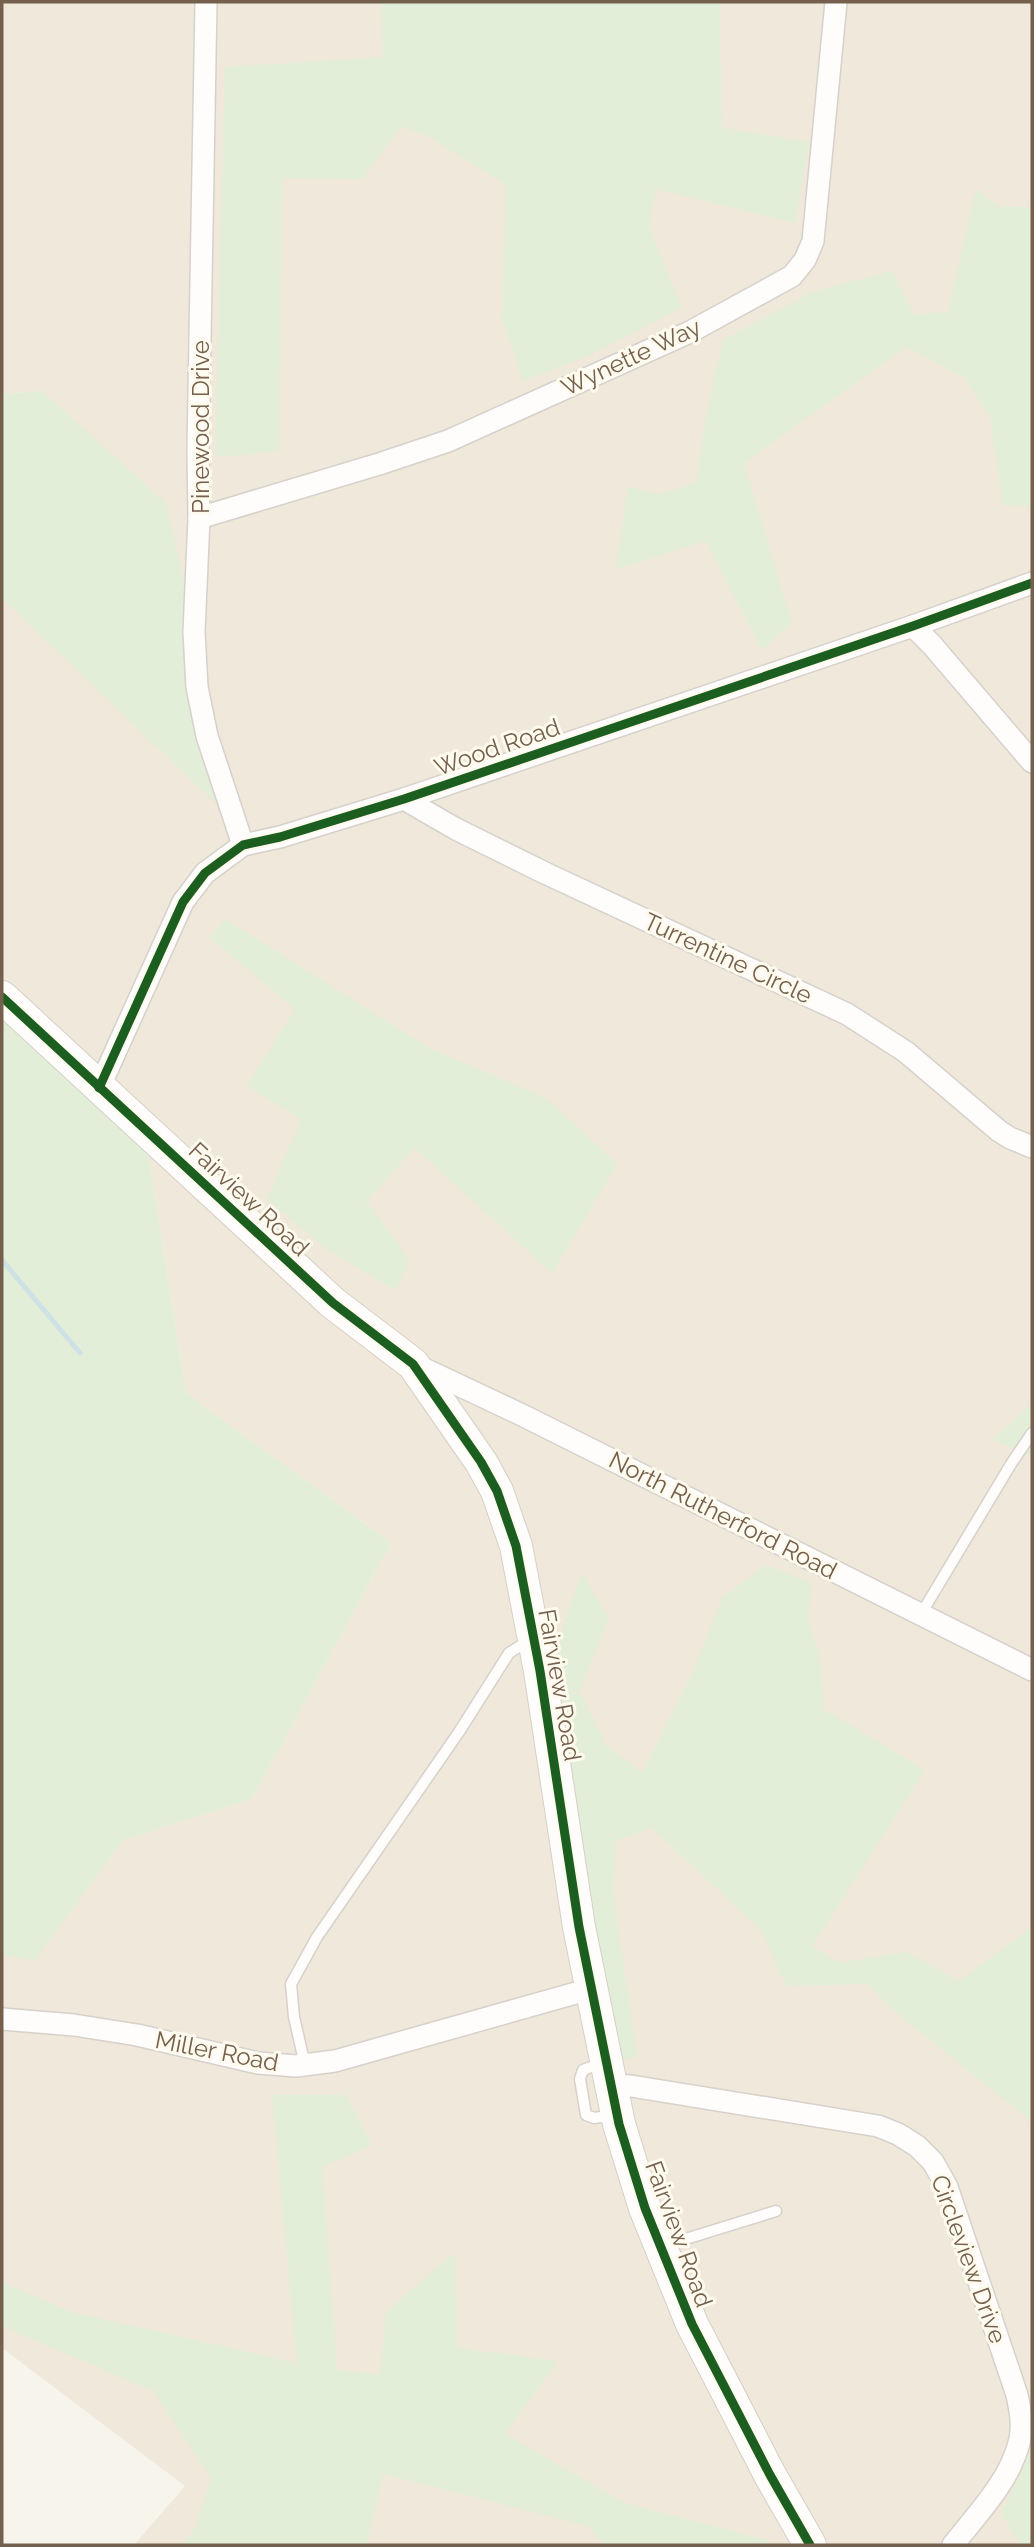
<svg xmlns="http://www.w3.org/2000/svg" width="1034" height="2547" viewBox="0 0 1034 2547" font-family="Raleway,sans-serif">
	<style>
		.residential { fill: #f0e8da }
		.green { fill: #e2eed8 }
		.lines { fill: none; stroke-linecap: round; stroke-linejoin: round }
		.stream { stroke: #cee2e6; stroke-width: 5 }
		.lane-casing { stroke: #d6d1cb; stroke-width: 13 }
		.street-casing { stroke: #d6d1cb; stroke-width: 24 }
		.secondary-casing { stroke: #d5d0c7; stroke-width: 34 }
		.lane { stroke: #fefdfc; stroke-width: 10 }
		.street { stroke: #fefdfc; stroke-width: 21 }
		.secondary { stroke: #fefdfc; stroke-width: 32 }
		.cycleway-casing { stroke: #fefaee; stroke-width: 13 }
		.cycleway { stroke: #1b5e20; stroke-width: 9 }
		.labels { text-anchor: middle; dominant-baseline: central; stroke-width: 6; stroke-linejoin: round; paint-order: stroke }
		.street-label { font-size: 24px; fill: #74604d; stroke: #fefaee }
	</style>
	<rect width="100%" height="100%" fill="#f7f4ec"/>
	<path class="residential" d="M2,2H1032V2545H134L185,2486L2,2348V1956L35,1959L123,1840L252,1799L391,1543L186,1393L146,1140L2,1004V598L237,823L42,391L2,394Z"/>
	<g class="green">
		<path d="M381,2H720L722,128L809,142L795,223L656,189L649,227L682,308L585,357L523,381L502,318L506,185L426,135L401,127L362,179L282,178L279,451L215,457L225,67L383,57Z"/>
		<path d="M976,189L999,207H1032V507L1003,505L990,417L965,378L906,347L744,463L792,623L762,650L706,541L616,569L628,487L662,494L697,482L705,420L723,340L813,292L892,271L914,315L948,312Z"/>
		<path d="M42,391L166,503L238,825L2,598V394Z"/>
		<path d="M225,919L431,1049L546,1098L617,1164L552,1273L415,1148L367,1201L410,1261L395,1290L326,1249L267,1199L301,1119L247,1086L295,1009L210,937Z"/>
		<path d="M2,1004L146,1140L186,1393L391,1543L252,1799L123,1840L35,1960L2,1956Z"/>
		<path d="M1032,1403V1456L993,1440Z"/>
		<path d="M766,1565L812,1583L808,1620L819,1653L824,1709L925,1770L812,1946L838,1963L906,1952L959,1981L1032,1927V2122L891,2008L868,1984L786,1986L762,1931L652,1828L616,1841L613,1894L637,2056L615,2064L587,1892L556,1646L582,1573L609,1618L579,1691L607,1746L642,1773L694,1670L722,1598Z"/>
		<path d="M272,2095H346L372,2145L322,2167L337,2370L380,2375L386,2312L455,2252L457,2348L558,2361L505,2434L624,2503L767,2540L769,2545H603L591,2527L383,2474L367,2545H182L195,2528L211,2478L153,2391L2,2326V2282L71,2312L297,2363Z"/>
		<path d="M1032,2447V2545H1021L1001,2514Z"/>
	</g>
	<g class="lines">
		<path class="stream" d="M2,1260L80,1353"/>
		<g class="lane-casing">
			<g id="lane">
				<path d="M921,1614L1011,1464L1032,1433"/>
				<path d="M602,2063L583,2070L580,2079L586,2115L594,2118L615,2115"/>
				<path d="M305,2065L294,2017L291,1984L317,1937L459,1732L509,1653L531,1639"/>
				<path d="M663,2246L776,2211"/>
			</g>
		</g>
		<g class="street-casing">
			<g id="street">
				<path d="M206,2L198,450L199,518L194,632L197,687L207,736L243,845"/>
				<path d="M199,518L379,464L448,441L690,332L792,276L805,260L813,241L836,2"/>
				<path d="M913,626L932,645L1032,762"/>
				<path d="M404,799L456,829L545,873L847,1014L906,1052L999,1131L1010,1138L1032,1147"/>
				<path d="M99,1088L183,902L205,873L243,845L280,837L404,799L913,626L1032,583"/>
				<path d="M416,1365L520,1414L1032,1670"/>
				<path d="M2,2019L74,2025L137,2035L258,2063L296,2066L335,2061L590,1989"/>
				<path d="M609,2085L631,2086L878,2126L898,2134L917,2146L933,2162L947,2187L1017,2395C1020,2409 1023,2424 1020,2439C1011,2480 978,2513 953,2545"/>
			</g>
		</g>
		<g class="secondary-casing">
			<path id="secondary" d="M2,997L333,1303L413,1364L481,1462L497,1491L516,1546L540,1671L579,1927L619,2124L645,2208L692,2324L770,2475L810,2545"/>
		</g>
		<use href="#lane" class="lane"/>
		<use href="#street" class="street"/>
		<use href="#secondary" class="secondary"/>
		<g class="cycleway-casing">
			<g id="cycleway">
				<path d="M2,997L333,1303L413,1364L481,1462L497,1491L516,1546L540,1671L579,1927L619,2124L645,2208L692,2324L770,2475L810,2545"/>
				<path d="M99,1088L183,902L205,873L243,845L280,837L404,799L913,626L1032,583"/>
			</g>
		</g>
		<use href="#cycleway" class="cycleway"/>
	</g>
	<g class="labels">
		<g class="street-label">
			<text transform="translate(631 357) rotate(-25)">Wynette Way</text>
			<text transform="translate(200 427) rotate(-90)">Pinewood Drive</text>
			<text transform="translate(497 747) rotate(-19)">Wood Road</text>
			<text transform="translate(728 958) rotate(25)">Turrentine Circle</text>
			<text transform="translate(249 1199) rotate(43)">Fairview Road</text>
			<text transform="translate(723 1515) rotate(27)">North Rutherford Road</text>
			<text transform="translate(560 1685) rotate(80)">Fairview Road</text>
			<text transform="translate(217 2051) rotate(11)">Miller Road</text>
			<text transform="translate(679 2234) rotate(70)">Fairview Road</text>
			<text transform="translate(969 2259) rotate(70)">Circleview Drive</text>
		</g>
	</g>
	<rect width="1034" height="2547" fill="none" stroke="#74604d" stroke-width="7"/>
</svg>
